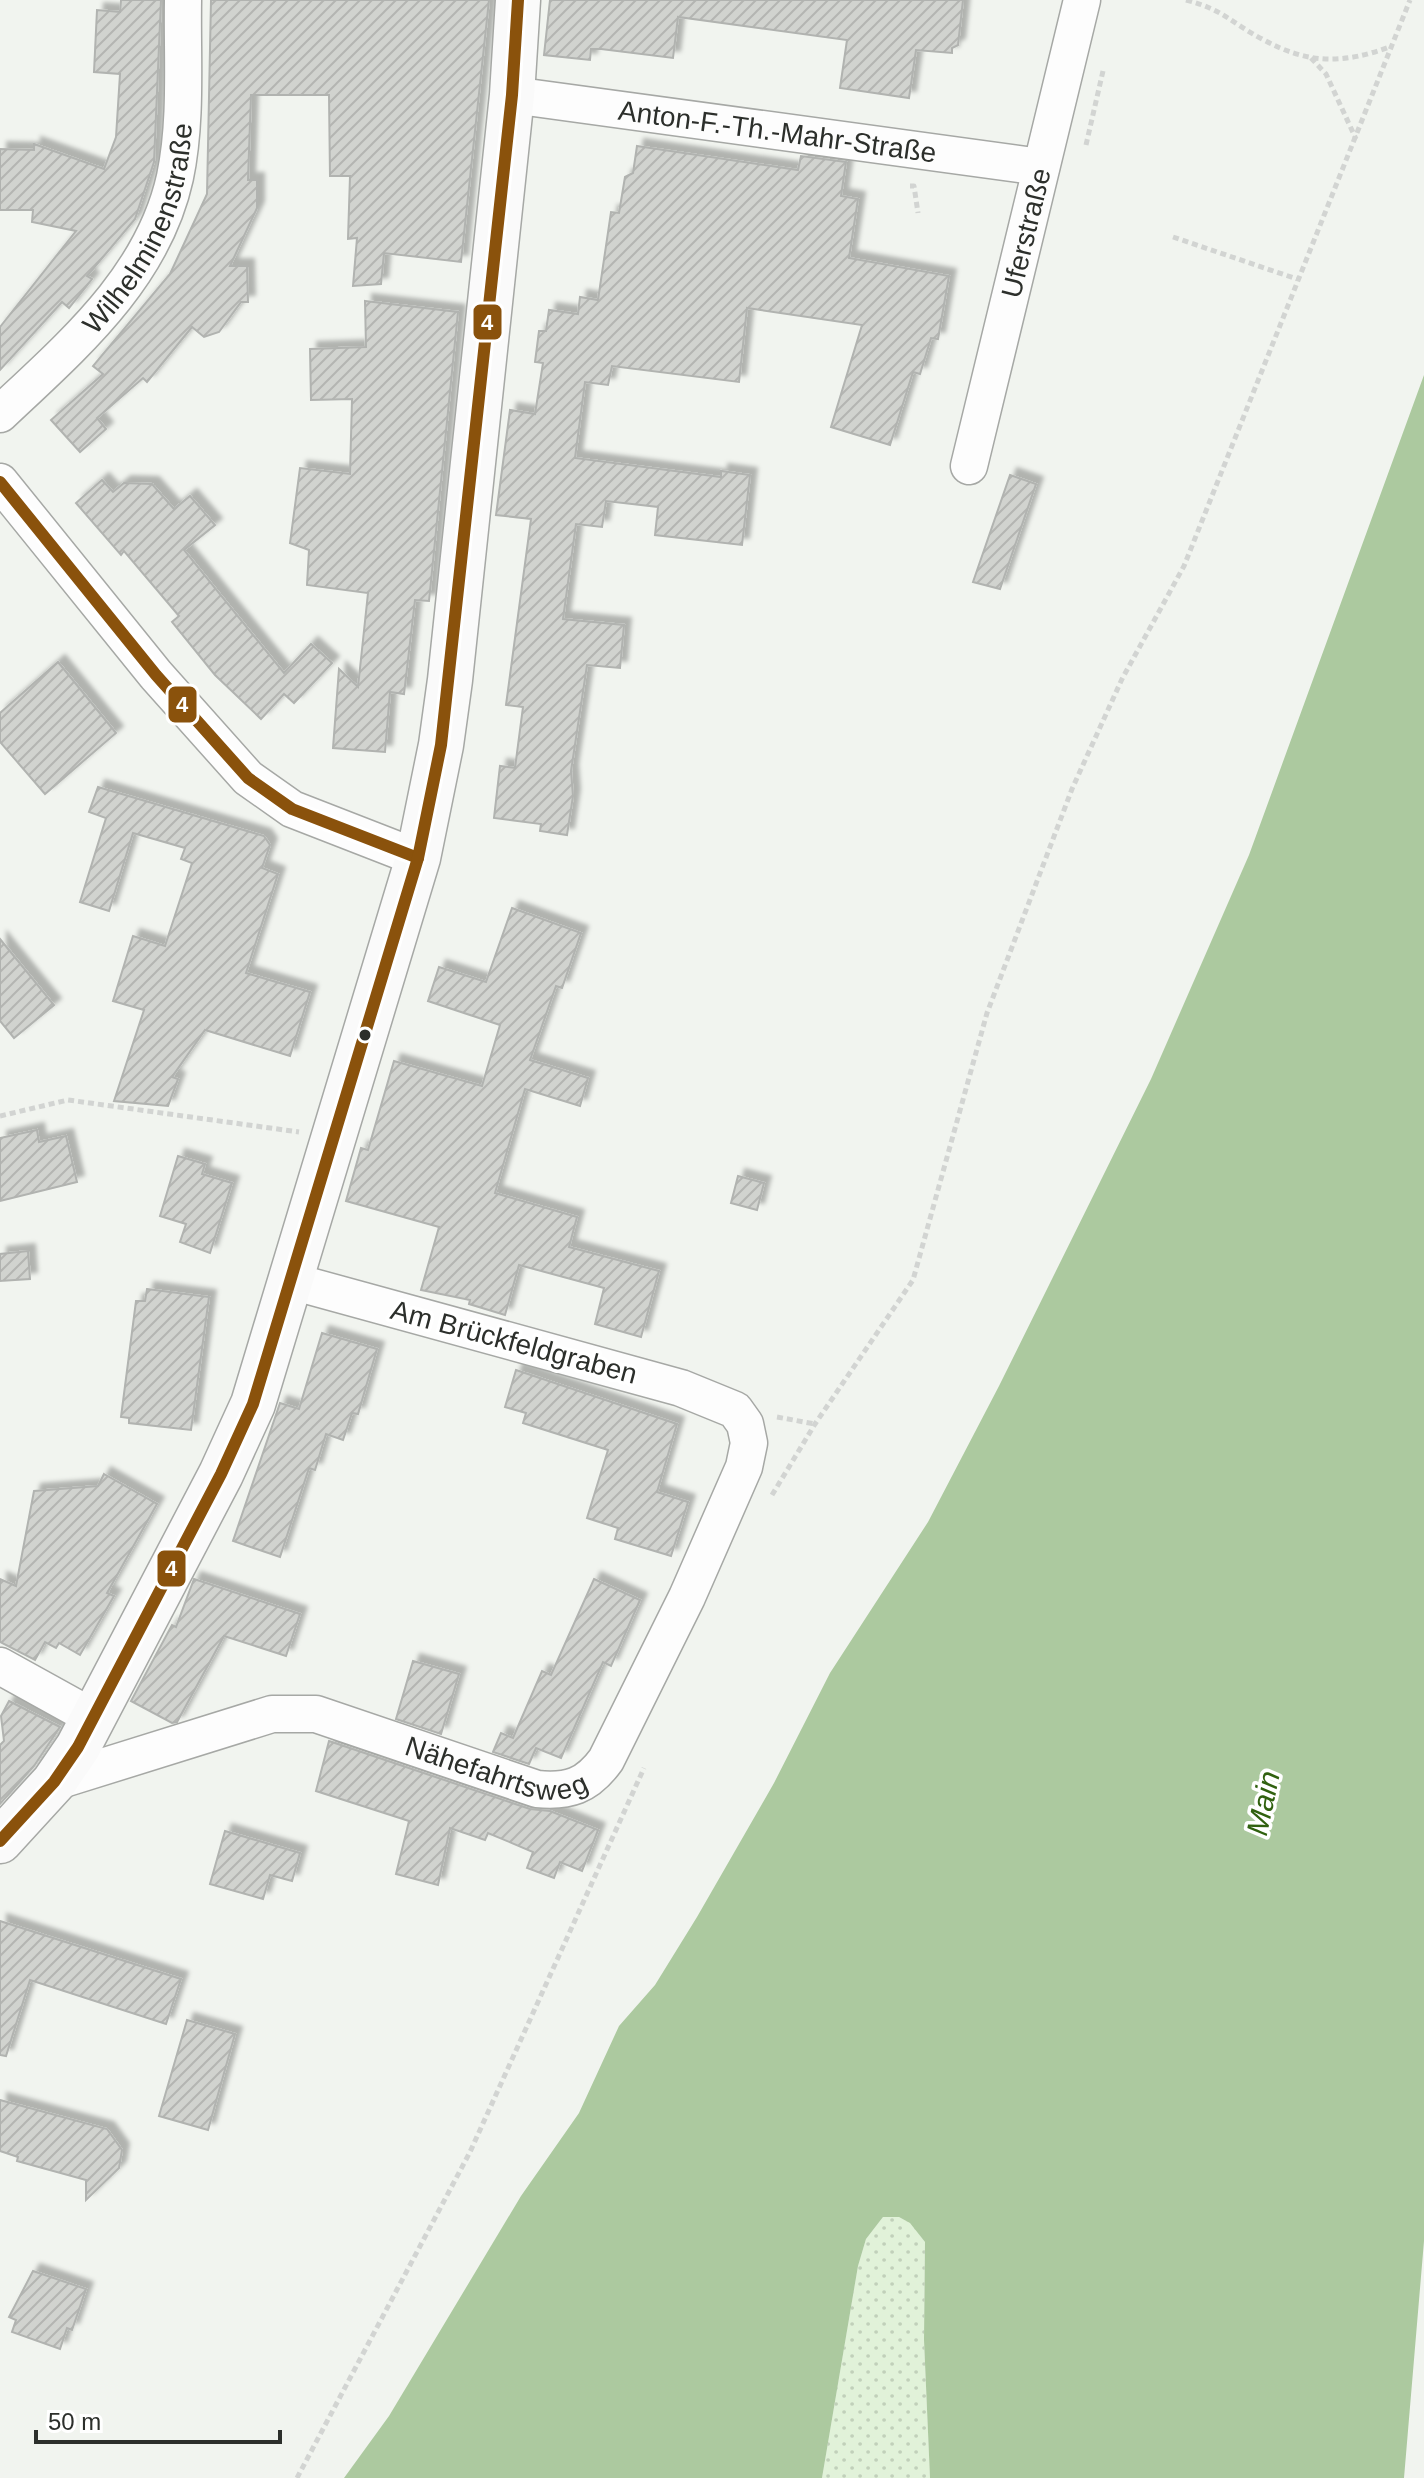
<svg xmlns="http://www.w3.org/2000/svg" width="1424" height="2478" viewBox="0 0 1424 2478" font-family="Arial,sans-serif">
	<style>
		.grass { fill: url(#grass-dots) }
		.water { fill: #acc99f }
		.building { fill: url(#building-hatch); stroke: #b1b3b0; stroke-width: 2; filter: url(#shadow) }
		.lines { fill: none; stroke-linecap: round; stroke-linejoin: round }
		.minor-casing { stroke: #a6a8a5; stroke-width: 39 }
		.secondary-casing { stroke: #a6a8a5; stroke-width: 47 }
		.path { stroke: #d2d4d2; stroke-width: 5; stroke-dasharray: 6 4; stroke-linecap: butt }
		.minor { stroke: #fdfdfd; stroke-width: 36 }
		.secondary { stroke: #fafafa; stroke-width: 44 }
		.bus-1-casing { stroke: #fff; stroke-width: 18 }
		.bus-1 { stroke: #8a520c; stroke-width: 12 }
		.bus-dot { fill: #2c2f2b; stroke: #fff; stroke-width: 3 }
		.labels { text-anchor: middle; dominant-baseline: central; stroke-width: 7; stroke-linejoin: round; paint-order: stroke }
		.street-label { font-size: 28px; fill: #2c2f2b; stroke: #fff }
		.water-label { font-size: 30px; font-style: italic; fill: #30610f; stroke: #fff }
		.line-badge { stroke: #fff; stroke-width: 3 }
		.badge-label { font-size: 22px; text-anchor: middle; font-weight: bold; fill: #fff }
	</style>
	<defs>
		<pattern id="grass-dots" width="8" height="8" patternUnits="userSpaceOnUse" patternTransform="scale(2)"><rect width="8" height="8" fill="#e1f2d9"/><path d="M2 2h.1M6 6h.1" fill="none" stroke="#c1d0ba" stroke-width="1.8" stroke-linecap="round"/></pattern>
		<pattern id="building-hatch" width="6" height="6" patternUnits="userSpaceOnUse" patternTransform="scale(2)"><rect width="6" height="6" fill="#d1d3cf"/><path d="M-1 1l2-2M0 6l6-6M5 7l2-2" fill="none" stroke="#b4b5b2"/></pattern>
		<filter id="shadow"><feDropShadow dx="7" dy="-7" stdDeviation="2" flood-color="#0004"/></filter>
	</defs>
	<rect width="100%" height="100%" fill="#f1f4ef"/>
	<path class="grass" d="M883,2217H899L911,2223L925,2242L924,2340L930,2478H822L858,2266L866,2239Z"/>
	<path class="water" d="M1424,375V2241L1404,2478H930L924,2340L925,2242L910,2223L899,2217H883L866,2239L858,2266L822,2478H344L389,2416L521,2196L579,2113L619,2026L655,1985L697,1917L774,1783L830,1673L928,1522L999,1386L1151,1079L1249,855Z"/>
	<g class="building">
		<path d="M121,0H161L154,162L135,219L87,276L92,279L69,308L62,302L0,370V327L76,231L32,222L33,210H0V149L34,150V144L104,169L116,137L120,74L94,72L97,10L120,12Z"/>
		<path d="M211,0H489L461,262L384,253L381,284L353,286L357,238L348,239L350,176H330L329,95H251L248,180H257V208L230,266H247L248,302H241L219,332L204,337L192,327L147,382L143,378L97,418L106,429L80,452L51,420L103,374L93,366L170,274L207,194Z"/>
		<path d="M550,0H963L958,45L952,48V53L916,50L909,98L840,88L847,40L678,17L673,58L601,49H591L590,60L544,55Z"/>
		<path d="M637,146L798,170L801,156L846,162L841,196L858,199L849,258L949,276L938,339L931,338L920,374L913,372L890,445L831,427L862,325L747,308L739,382L612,366L608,385L585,382L575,458L721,477V471L750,475L742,545L655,535L658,507L606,501L602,527L576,524L563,619L624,625L620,668L587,665L571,771L573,796L567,835L540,831L541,824L494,818L500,766L515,768L523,707L506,705L531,519L496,515L510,410L535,414L543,363L535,362L539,331H546L549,310L578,314L580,297L598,300L611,212L619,213L625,177L633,173Z"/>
		<path d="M365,301L458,312L429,601L415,600L404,694L390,692L385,752L333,748L339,669L358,687L368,593L307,585L309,550L290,543L300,468L350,474L352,399L311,400L310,349L366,347Z"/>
		<path d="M1010,475L1036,484L1000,589L973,582Z"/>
		<path d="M102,480L113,492L124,483L152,484L174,509L190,496L215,525L184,550L284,673L311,644L332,663L294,703L284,694L261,719L215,675L172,622L179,616L124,551L121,555L76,503Z"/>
		<path d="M58,662L116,733L45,794L0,742V713Z"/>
		<path d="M98,787L264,836L270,845L262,868L278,874L246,973L310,992L290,1056L205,1030L172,1077L178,1079L168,1106L114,1101L144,1010L113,1001L133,936L165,946L192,863L181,859L185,848L133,833L109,911L80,902L106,818L89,812Z"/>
		<path d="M512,908L581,933L562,988L556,986L530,1060L588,1078L580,1106L525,1089L495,1193L577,1217L569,1247L659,1271L641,1337L595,1324L604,1288L519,1265L505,1315L469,1304L470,1300L421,1290L439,1227L346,1201L361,1148L368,1150L394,1061L482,1086L500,1025L428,1001L439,967L486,982Z"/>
		<path d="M0,939L54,1005L14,1038L0,1021Z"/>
		<path d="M37,1130L39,1142L66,1136L77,1182L0,1201V1138Z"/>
		<path d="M178,1156L205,1164L202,1174L232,1183L210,1253L180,1242L186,1224L160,1216Z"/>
		<path d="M738,1176L764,1183L757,1210L731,1203Z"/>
		<path d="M28,1251L30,1279L0,1281V1254Z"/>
		<path d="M147,1289L209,1297L191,1430L129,1423V1418L121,1417L136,1301H145Z"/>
		<path d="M322,1333L377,1349L358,1414L352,1413L343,1440L326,1434L315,1470L309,1468L280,1557L233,1541L280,1403L299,1409Z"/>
		<path d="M516,1370L677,1424L657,1492L688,1502L671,1556L615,1539L618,1528L587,1518L608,1450L523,1423L526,1413L505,1407Z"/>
		<path d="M104,1474L157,1504L107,1593L114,1596L80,1655L59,1643L56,1648L45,1642L35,1660L0,1642V1579L16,1586L34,1491L98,1486Z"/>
		<path d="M194,1579L300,1614L286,1656L224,1636L177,1722L172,1723L131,1701L172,1625L176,1627Z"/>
		<path d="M594,1579L640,1600L611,1666L603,1662L561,1758L536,1748L529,1764L493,1752L501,1733L513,1738L542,1671L551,1675Z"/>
		<path d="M413,1661L459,1674L441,1734L396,1719Z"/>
		<path d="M9,1701L60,1727L34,1766L0,1804V1745L4,1741L1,1716Z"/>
		<path d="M329,1741L530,1809L550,1811L598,1830L582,1871L560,1862L554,1878L527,1868L533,1852L488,1833L485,1840L450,1828L438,1885L396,1874L409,1821L316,1791Z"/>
		<path d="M225,1831L300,1853L292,1881L270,1875L263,1899L210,1884Z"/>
		<path d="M0,1921L181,1979L166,2024L30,1980L6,2056L0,2055Z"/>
		<path d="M187,2020L235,2034L208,2130L159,2116Z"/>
		<path d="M0,2100L107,2129L122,2150L119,2168L86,2200V2180L17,2161L18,2157L0,2151Z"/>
		<path d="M33,2271L86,2289L72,2330L67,2328L60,2349L12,2332L16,2320L9,2317Z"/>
	</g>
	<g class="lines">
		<g class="minor-casing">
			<g id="minor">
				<path id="s1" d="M512,95L1041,167"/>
				<path id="s2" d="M0,414C72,346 153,278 175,177C187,120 182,58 183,0"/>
				<path id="s3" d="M969,466L1082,0"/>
				<path d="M0,482L156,675L248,778L292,809L418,858"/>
				<path d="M0,1666L94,1718"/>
				<path id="s4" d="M54,1782L272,1714H316L537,1789C569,1792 587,1786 606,1760L687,1597L744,1467L749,1443L745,1424L735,1410L681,1388L291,1281"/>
			</g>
		</g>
		<g class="secondary-casing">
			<path id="secondary" d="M0,1841L54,1782L78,1747L221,1474L253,1404L418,858L441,745L450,680L512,95L518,0"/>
		</g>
		<g class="path">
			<path d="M1186,0C1224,10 1230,22 1262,39C1309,65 1344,64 1392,46"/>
			<path d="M1311,58L1326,74L1356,139"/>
			<path d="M1086,145L1103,71"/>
			<path d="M910,186H914L918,213"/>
			<path d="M1173,237L1297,279"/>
			<path d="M0,1116L68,1100L299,1132"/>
			<path d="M777,1417L815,1424"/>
			<path d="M772,1495L815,1424L913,1280L987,1013L1072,789L1122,679L1184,566L1410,0"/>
			<path d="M297,2478L470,2152L644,1768"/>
		</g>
		<use href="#minor" class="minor"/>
		<use href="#secondary" class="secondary"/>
		<g class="bus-1-casing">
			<g id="bus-1">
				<path d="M0,482L156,675L248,778L292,809L418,858"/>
				<path d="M0,1841L54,1782L78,1747L221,1474L253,1404L418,858L441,745L512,95L518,0"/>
			</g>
		</g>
		<use href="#bus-1" class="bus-1"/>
	</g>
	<circle class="bus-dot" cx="365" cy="1035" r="7"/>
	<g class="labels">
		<g class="street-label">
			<text stroke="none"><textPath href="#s1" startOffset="268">Anton-F.-Th.-Mahr-Straße</textPath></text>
			<text stroke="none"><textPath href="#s2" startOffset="238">Wilhelminenstraße</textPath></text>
			<text stroke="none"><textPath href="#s3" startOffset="240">Uferstraße</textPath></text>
			<text transform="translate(514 1342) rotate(15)">Am Brückfeldgraben</text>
			<text stroke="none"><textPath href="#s4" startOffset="462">Nähefahrtsweg</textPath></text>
		</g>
		<g class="water-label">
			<text transform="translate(1263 1803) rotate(-78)">Main</text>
		</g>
	</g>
	<g class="line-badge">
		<rect x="472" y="303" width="31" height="38" rx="8" fill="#8a520c"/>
		<rect x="167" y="685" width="31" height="39" rx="8" fill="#8a520c"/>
		<rect x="156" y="1549" width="31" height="39" rx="8" fill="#8a520c"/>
	</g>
	<g class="badge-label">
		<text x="487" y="330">4</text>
		<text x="182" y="712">4</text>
		<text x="171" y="1576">4</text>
	</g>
	<path d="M36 2430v12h244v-12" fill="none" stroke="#2c2f2b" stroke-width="4"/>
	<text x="48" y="2430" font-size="24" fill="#2c2f2b" stroke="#ffffff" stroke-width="6" paint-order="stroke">50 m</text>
</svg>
